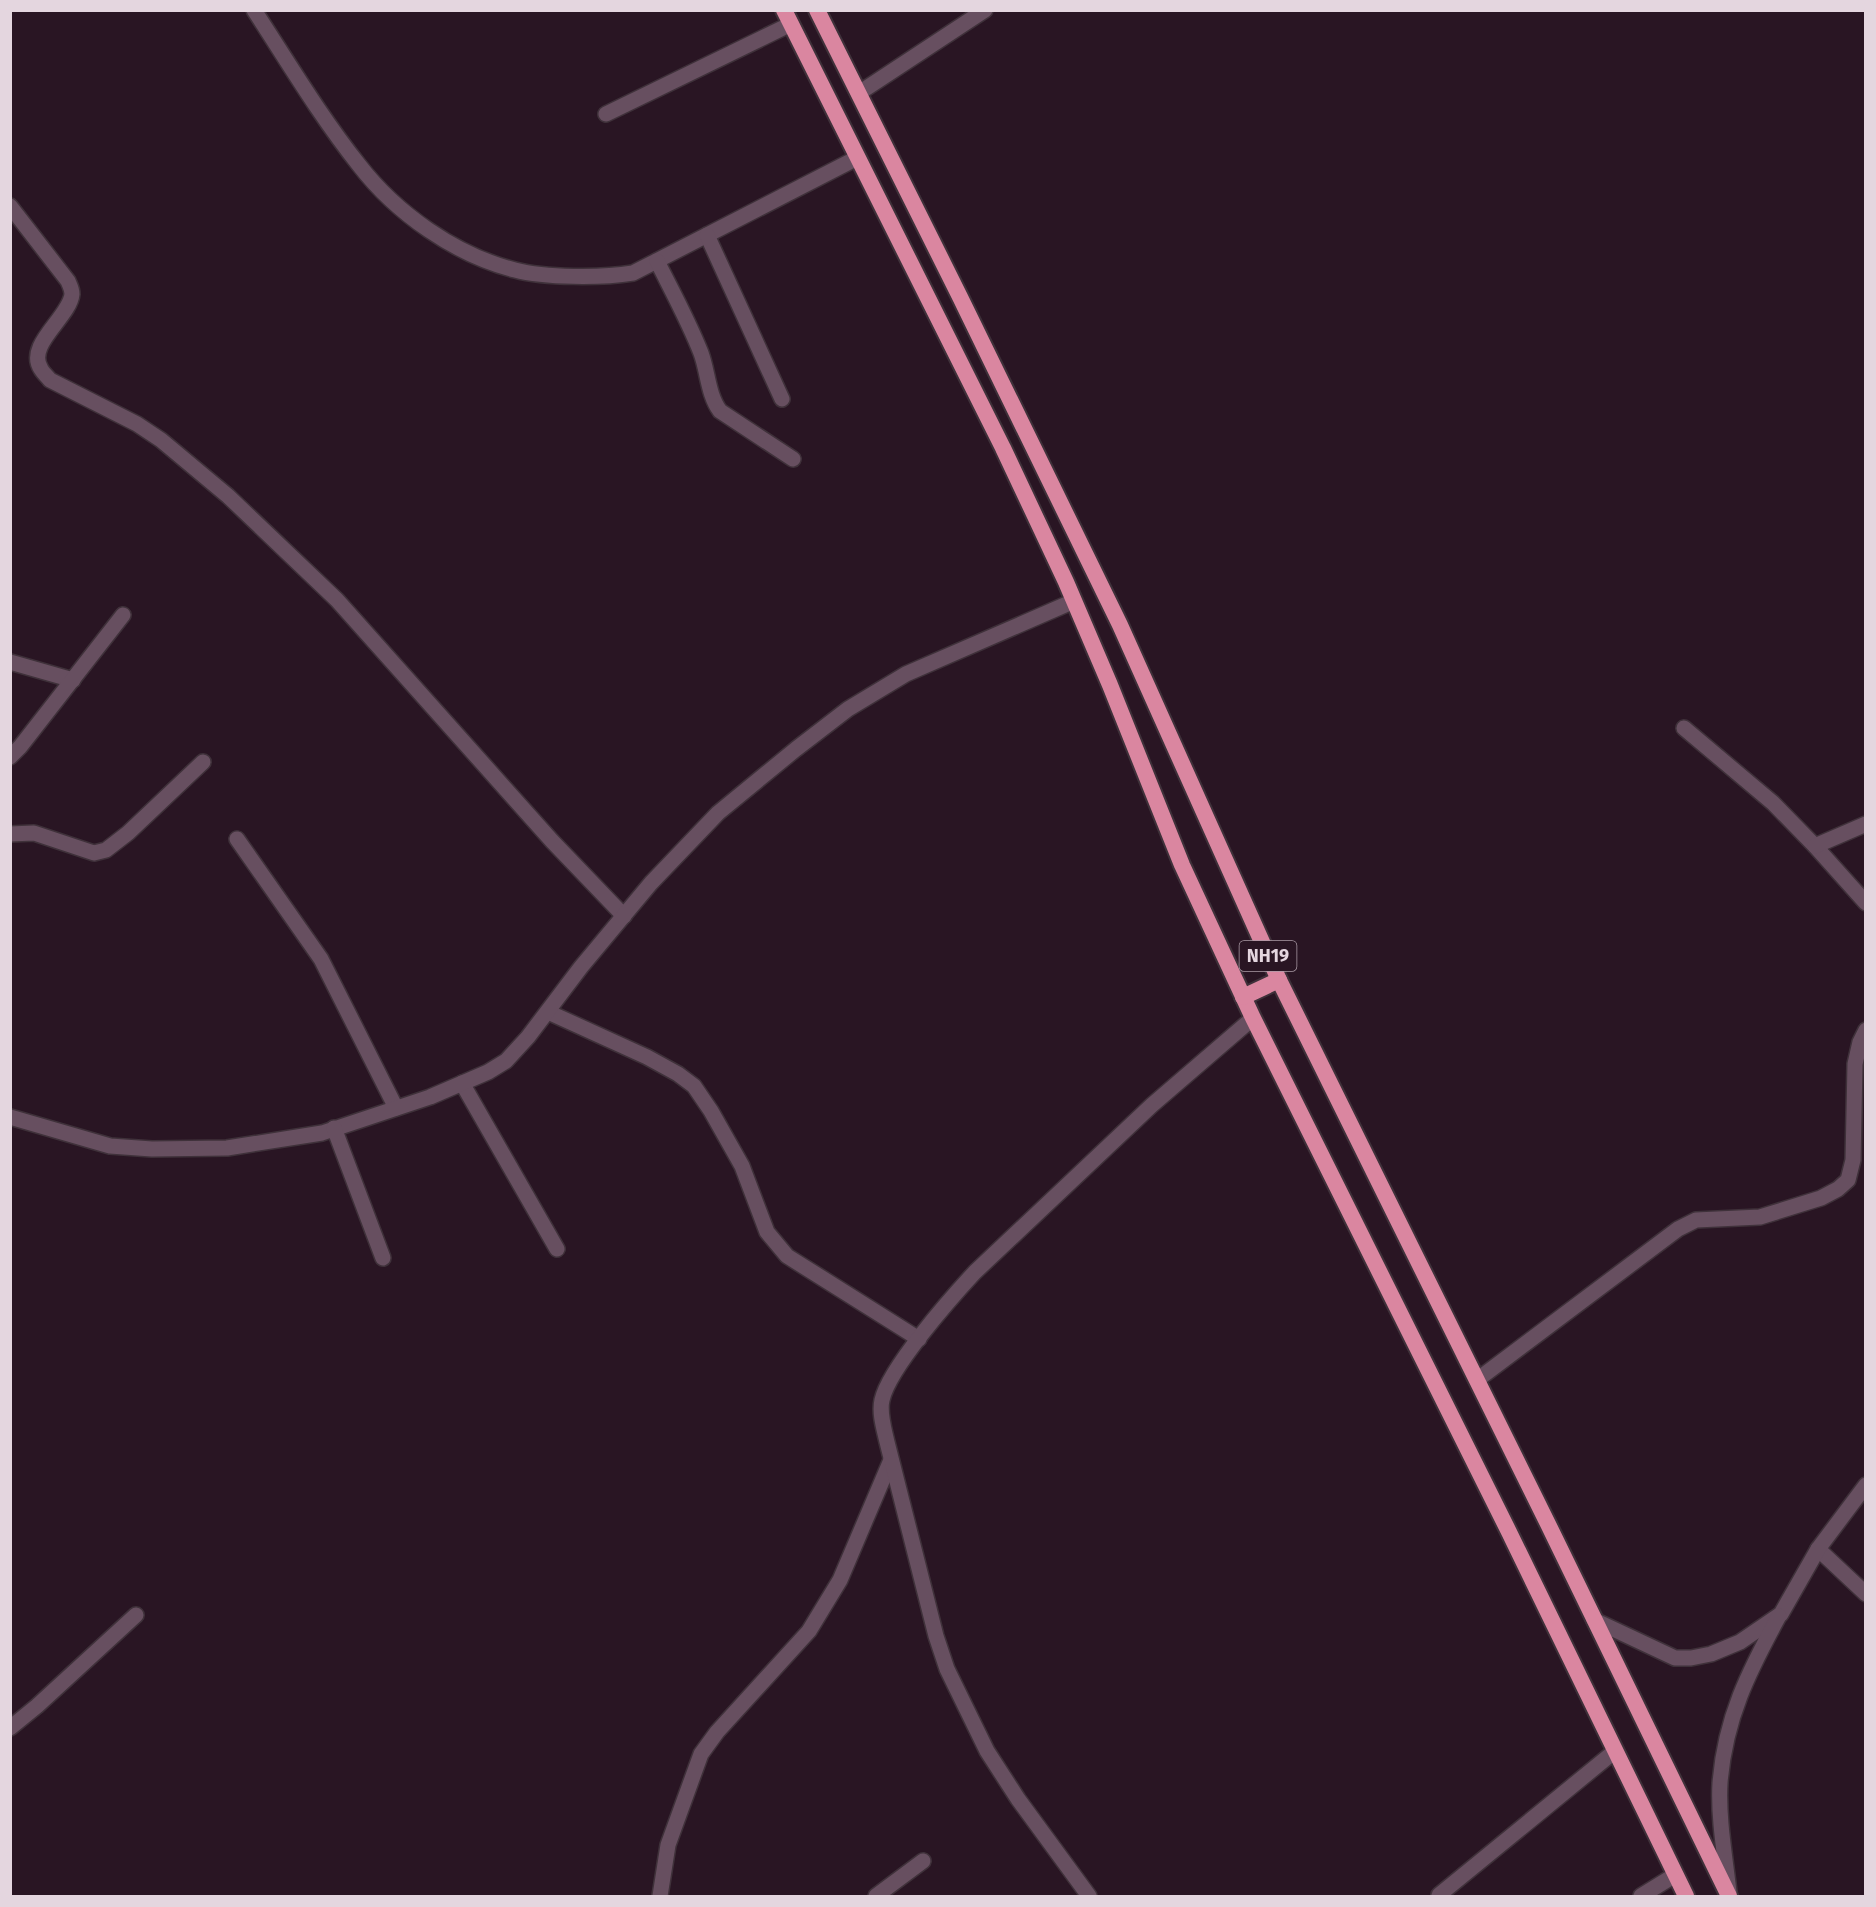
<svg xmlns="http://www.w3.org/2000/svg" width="1876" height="1907" viewBox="0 0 1876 1907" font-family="'Fira Sans',sans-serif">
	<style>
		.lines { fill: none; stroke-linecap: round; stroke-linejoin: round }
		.minor-casing { stroke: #3f313a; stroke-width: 18 }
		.tertiary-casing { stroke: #3f313a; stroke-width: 18 }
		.trunk-casing { stroke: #3f313a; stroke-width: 20 }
		.minor { stroke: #674f60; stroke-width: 15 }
		.tertiary { stroke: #674f60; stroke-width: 15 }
		.trunk { stroke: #da86a0; stroke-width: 16 }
		.labels { text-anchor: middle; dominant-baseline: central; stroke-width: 5; stroke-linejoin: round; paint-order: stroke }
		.shield { fill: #291523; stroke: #ac9ca7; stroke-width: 1.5 }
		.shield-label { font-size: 18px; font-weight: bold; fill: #e4d6df }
	</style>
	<rect width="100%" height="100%" fill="#291523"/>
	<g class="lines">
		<g class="minor-casing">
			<g id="minor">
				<path d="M254,10C288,62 320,116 359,165C396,213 455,255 515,270C545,278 602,278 633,273L857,158"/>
				<path d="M859,93L985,10"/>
				<path d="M606,114L791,24"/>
				<path d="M10,206L68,281C70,286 72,289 72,294C70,317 25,345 41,369C43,373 47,376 50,380L137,424L161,440L228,496L337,600L552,841L624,916"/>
				<path d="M707,235L782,399"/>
				<path d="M657,261C672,291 689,322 701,353C708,372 708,395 720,411L793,459"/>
				<path d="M10,662L73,680"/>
				<path d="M1684,728L1773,803L1815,846L1866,903"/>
				<path d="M10,757L20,747L123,615"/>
				<path d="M10,834L34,833L94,853L106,850L128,833L203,762"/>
				<path d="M237,839L321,959L396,1108"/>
				<path d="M1815,846L1866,824"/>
				<path d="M548,1012L647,1057L678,1074L694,1086L711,1111L742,1166L767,1232L787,1256L919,1339"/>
				<path d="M462,1083L557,1249"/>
				<path d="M10,1117L110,1146L152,1149L227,1148L322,1133L430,1097L488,1072L506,1061L528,1037L581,967L651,883L718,813L796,749L848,709L906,674L1074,601"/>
				<path d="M334,1128L383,1258"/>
				<path d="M1477,1380L1678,1229L1696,1220L1760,1217L1821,1198L1838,1189L1848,1180L1853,1160L1855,1064L1860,1042L1866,1030"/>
				<path d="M1818,1549L1866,1594"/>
				<path d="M10,1728L37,1706L136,1615"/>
				<path d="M1439,1895L1615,1751"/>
				<path d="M660,1896L668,1845L701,1754L717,1732L809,1631L840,1580L891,1460"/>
				<path d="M876,1896L923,1861"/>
				<path d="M1089,1896L1018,1799L987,1751L947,1669L936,1636L887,1442C884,1429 879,1413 882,1400C889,1368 951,1298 975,1272L1152,1105L1253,1018"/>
				<path d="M1641,1896L1675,1875"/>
			</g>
		</g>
		<g class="tertiary-casing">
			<g id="tertiary">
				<path d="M1594,1620L1675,1658H1691L1711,1654L1740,1642L1781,1614L1818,1549L1866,1485"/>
				<path d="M1729,1892C1725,1856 1718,1818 1720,1783C1725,1718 1749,1671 1779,1616"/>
			</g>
		</g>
		<g class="trunk-casing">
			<g id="trunk">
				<path d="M784,10L1003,448L1066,582L1110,685L1182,865L1253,1018L1509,1532L1686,1896"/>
				<path d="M817,10L960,297L1120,625L1279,980L1548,1524L1729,1896"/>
				<path d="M1243,997L1279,980"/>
			</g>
		</g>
		<use href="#minor" class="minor"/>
		<use href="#tertiary" class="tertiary"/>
		<use href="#trunk" class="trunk"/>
	</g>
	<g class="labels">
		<rect class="shield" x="1239.5" y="941" width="57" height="30" rx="4.5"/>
		<g class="shield-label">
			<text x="1268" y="956">NH19</text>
		</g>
	</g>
	<rect width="1876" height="1907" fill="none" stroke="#e4d6df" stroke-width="24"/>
</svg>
